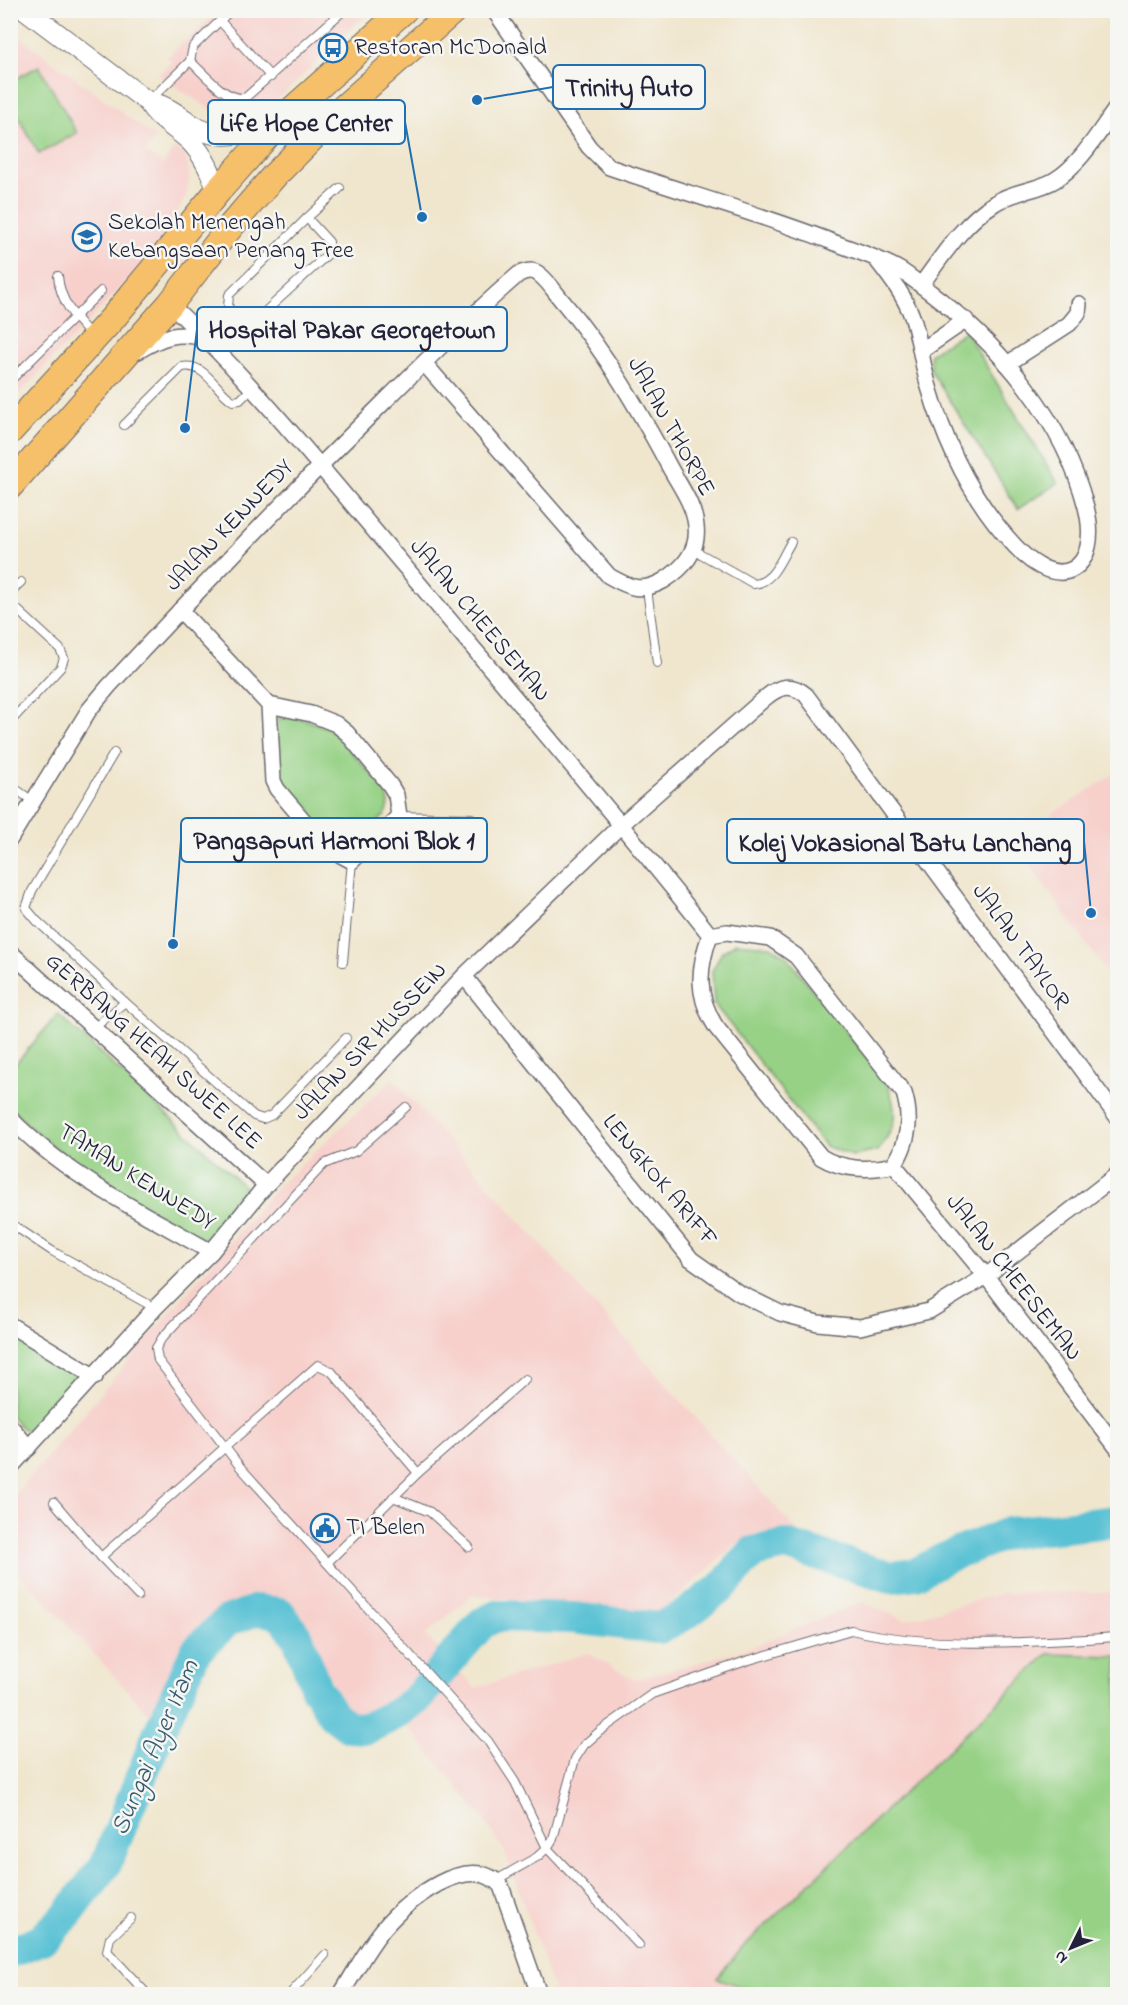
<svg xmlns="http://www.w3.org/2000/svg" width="1128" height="2005" viewBox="0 0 1128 2005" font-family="'Indie Flower',sans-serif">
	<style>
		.built { fill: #f7d0cc }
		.green { fill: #96d185; stroke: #5c7a60; stroke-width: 1.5 }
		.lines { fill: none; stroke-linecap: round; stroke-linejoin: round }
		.river { stroke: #58c1d4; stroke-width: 32 }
		.service-casing { stroke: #6a676e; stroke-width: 10 }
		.minor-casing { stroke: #6a676e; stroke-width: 18 }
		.tertiary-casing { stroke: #6a676e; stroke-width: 22 }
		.trunk-casing { stroke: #6a676e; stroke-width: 28 }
		.service { stroke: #fff; stroke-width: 8 }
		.minor { stroke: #fff; stroke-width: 15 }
		.tertiary { stroke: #fff; stroke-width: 20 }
		.trunk { stroke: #f6c06b; stroke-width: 26 }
		.labels { text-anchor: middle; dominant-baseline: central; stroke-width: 5; stroke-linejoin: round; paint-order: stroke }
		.poi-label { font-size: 24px; fill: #22223b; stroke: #f6f6f2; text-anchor: start }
		.street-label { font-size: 24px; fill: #22223b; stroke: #f6f6f2 }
		.water-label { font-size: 26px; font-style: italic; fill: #355a71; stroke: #f6f6f2 }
		.leader { fill: none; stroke: #1f6fb2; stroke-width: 2 }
		.callout-dot { fill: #1f6fb2; stroke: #f6f6f2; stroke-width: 2 }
		.callout { fill: #f6f6f2; stroke: #1f6fb2; stroke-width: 2 }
		.callout-label { font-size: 26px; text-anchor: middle; font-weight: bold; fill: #22223b }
	</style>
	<rect width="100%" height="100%" fill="#f6f6f2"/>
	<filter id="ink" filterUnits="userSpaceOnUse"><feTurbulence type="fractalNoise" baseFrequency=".0167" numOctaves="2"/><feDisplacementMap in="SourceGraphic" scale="12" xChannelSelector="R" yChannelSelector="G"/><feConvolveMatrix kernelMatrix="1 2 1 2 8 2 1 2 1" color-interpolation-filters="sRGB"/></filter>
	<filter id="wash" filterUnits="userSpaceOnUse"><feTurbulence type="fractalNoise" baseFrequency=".008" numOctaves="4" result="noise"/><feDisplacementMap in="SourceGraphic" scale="24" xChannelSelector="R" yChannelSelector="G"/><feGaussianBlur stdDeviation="1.35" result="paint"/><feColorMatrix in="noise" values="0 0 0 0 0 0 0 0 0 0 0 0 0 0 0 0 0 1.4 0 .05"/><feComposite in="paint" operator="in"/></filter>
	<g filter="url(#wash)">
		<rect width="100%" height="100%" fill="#f0e6ce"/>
		<g class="built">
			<path d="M220,11H370L254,122L223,118L158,75L172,61L167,57Z"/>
			<path d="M10,30L155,137L145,152L163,164L175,148L185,155L190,173L187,194L176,215L149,258L11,402Z"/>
			<path d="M1117,772V986L1012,840Z"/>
			<path d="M393,1079L799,1533H759L735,1545L660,1613H627L473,1595L425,1635L475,1688L588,1653L634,1680L744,1650L862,1602L905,1620L1003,1593L1117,1592V1994H555L505,1852L485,1821L417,1737L386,1704L369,1714L357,1716L345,1708L305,1627L293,1609L261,1596L220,1611L182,1645L154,1720L11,1563V1499L276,1188Z"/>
		</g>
		<g class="green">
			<path d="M39,66L77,133L39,154L11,104L10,82Z"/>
			<path d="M965,331L1058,483L1018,509L931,371L930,354Z"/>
			<path d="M288,714L329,728L386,790L389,803L385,815L353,846L340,848C322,834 290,802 282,780C278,768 277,755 277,743C277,732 276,725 281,715Z"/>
			<path d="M736,943L771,946L787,957L888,1085C899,1116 896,1126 878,1151L853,1156L825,1146L714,1004L712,971L722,952Z"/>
			<path d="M58,1014L244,1186L245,1197L214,1240L208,1241L188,1232C126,1194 59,1162 11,1107V1069Z"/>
			<path d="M10,1334L80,1377L81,1382L39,1429C25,1435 19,1426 11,1416Z"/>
			<path d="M1048,1654L1117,1656V1994H760L717,1978L742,1948Z"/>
		</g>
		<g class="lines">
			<path class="river" d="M10,1952L42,1939L67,1915L106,1864L160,1730L196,1651L227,1621L257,1610L280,1613L298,1638L316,1688L333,1715L349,1727L367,1728L396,1714L416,1700L482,1623L497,1616L573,1618L659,1628L686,1614L722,1587L753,1552L786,1545L891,1577L915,1574L943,1559L1008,1533L1118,1521"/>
		</g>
	</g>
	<g filter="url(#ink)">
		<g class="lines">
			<g class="service-casing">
				<g id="service">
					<path d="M221,22L271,77"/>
					<path d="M190,61C204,73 224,100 245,98L344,10"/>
					<path d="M149,101L190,61L193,47L231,10"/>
					<path d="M58,276C60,301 75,319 92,336"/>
					<path d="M247,329L228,307L229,295L307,218"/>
					<path d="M219,354L329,253V242L307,218L340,188"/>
					<path d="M10,381L101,291"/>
					<path d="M124,425L182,367C205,362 215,390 233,401L240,400L251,389"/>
					<path d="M694,550L754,584C774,582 781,558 791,542"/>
					<path d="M647,589L657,663"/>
					<path d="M10,592L21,582"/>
					<path d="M10,603L60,649L64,658L61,667L10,722"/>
					<path d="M114,753L32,891L26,908L37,921L125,1002"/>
					<path d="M10,785L34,802"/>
					<path d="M399,816L472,818"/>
					<path d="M343,962L352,861"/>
					<path d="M94,1028L125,1002L254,1116L263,1119L272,1115L346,1038"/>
					<path d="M406,1107L356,1151L324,1164L162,1338L156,1348L158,1360L241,1468L488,1741L515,1782L547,1848L639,1945"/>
					<path d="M10,1223L52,1251L155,1308"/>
					<path d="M393,1497L430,1512L469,1547"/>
					<path d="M54,1502L101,1557L318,1365L331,1371L418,1473"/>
					<path d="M101,1557L138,1596"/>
					<path d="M327,1563L418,1473L525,1379"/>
					<path d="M496,1880L537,1857L547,1848L553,1839L575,1759L584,1745L600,1731L652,1694L746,1661L851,1630C937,1650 1030,1642 1118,1637"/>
					<path d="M131,1918L110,1938L107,1951L147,1994"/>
					<path d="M290,1994L325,1955"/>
				</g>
			</g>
			<g class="minor-casing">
				<g id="minor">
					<path d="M494,10L589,147L609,167C682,192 757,213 830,241C853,250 878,257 900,270C910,276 920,285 930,292C1000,345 1064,421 1086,507C1102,570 1060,595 1016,547C973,502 946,446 929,387C922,365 920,341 913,319C905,296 890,277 876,259"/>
					<path d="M921,285C943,255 963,223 995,203C1013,191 1037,191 1055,180C1081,164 1100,130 1118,106"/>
					<path d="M170,304C256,385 330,479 406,568C508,690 612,811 710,935"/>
					<path d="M138,351C161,337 179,330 205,339"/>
					<path d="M921,351L966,320"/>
					<path d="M1007,364L1069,324L1078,313L1079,304"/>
					<path d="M180,610L269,705L311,714L336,724L347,733L390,785L396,795L399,816L352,861L326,847L277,789L273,781L269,705"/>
					<path d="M10,839L89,710L109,686C199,589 290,495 384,402C428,359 472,314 519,274C526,271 533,269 540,275C549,282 556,294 564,303C606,353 639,410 670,468C680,486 694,505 696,526C699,550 684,568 663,581C641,593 630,588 609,576L424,363"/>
					<path d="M727,932L770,938L796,956L904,1093C912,1119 909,1142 894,1165C870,1171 842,1170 821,1157L716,1027C696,996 698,969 710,935Z"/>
					<path d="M10,952L266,1185"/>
					<path d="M464,976L691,1259L739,1293L780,1313L818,1323L860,1327L929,1311L986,1276L1118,1174"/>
					<path d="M10,1118C66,1176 142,1212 211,1252"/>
					<path d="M894,1165L986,1276L1118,1449"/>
					<path d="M10,1325L95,1377"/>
					<path d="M10,1426L29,1448"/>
					<path d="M10,1468L155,1308L211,1252L266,1185L464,976L622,824L765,698C779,686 791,683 806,695L1118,1118"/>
					<path d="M341,1994C355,1972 367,1948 384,1928C406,1901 470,1850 501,1886L539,1994"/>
				</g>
			</g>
			<g class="tertiary-casing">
				<g id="tertiary">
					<path d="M26,10L148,102C159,120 175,127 190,141C204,155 211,173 218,191"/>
					<path d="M154,103C168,107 179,116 191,124C221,145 249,131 281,119"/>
				</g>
			</g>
			<g class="trunk-casing">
				<g id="trunk">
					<path d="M10,431L112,319L218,191L282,119L404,10"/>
					<path d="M10,486L170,304L231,226L274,176L332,118L454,10"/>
				</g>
			</g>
			<use href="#service" class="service"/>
			<use href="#minor" class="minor"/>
			<use href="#tertiary" class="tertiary"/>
			<use href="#trunk" class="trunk"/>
		</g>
	</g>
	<defs>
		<g id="bus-ring" transform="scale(1.5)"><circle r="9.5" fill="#f6f6f2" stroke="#1f6fb2" stroke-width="1.5"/><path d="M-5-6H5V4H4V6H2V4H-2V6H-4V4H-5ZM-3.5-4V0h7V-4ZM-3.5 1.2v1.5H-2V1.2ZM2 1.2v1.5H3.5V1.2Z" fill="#1f6fb2"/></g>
		<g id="school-ring" transform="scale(1.5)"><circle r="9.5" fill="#f6f6f2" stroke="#1f6fb2" stroke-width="1.5"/><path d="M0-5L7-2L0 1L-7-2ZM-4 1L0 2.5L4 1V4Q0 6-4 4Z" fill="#1f6fb2"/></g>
		<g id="civic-ring" transform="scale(1.5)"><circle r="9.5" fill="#f6f6f2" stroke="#1f6fb2" stroke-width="1.5"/><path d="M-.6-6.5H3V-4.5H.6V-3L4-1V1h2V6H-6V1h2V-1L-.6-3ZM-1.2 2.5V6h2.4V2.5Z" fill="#1f6fb2"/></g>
	</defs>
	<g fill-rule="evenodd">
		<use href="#bus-ring" x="333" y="48"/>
		<use href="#school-ring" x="87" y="237"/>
		<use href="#civic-ring" x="325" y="1528"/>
	</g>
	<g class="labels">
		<g class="poi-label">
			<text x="354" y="48">Restoran McDonald</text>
			<text x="108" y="223">Sekolah Menengah<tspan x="108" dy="28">Kebangsaan Penang Free</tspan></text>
			<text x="346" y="1528">TI Belen</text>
		</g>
		<g class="street-label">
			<text transform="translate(670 427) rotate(61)">JALAN THORPE</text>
			<text transform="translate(230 526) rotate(-46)">JALAN KENNEDY</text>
			<text transform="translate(479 621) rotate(50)">JALAN CHEESEMAN</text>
			<text transform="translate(1020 947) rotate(54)">JALAN TAYLOR</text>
			<text transform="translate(371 1042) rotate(-46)">JALAN SIR HUSSEIN</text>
			<text transform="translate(153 1052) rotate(42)">GERBANG HEAH SWEE LEE</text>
			<text transform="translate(136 1178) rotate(32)">TAMAN KENNEDY</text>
			<text transform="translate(659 1181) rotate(50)">LENGKOK ARIFF</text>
			<text transform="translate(1013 1278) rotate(52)">JALAN CHEESEMAN</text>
		</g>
		<g class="water-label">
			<text transform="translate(156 1748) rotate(-67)">Sungai Ayer Itam</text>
		</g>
	</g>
	<path class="leader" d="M477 100L553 87M422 217L405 122M185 428L197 329M173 944L181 840M1091 913L1084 841"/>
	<g class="callout-dot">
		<circle cx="477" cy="100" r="6"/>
		<circle cx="422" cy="217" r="6"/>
		<circle cx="185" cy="428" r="6"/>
		<circle cx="173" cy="944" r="6"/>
		<circle cx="1091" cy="913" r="6"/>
	</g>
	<g class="callout">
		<rect x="553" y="65" width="152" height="44" rx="6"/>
		<rect x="208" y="100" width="197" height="44" rx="6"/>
		<rect x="197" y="307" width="310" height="44" rx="6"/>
		<rect x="181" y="818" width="306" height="44" rx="6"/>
		<rect x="727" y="819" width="357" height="44" rx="6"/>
	</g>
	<g class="callout-label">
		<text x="629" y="96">Trinity Auto</text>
		<text x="306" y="131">Life Hope Center</text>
		<text x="352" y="338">Hospital Pakar Georgetown</text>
		<text x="334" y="849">Pangsapuri Harmoni Blok 1</text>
		<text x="905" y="851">Kolej Vokasional Batu Lanchang</text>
	</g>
	<rect width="1128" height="2005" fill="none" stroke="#f6f6f2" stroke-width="36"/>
	<g transform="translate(1071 1948) rotate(227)" stroke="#f6f6f2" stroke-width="4.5" paint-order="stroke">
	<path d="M0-4.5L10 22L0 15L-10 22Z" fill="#22223b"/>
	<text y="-9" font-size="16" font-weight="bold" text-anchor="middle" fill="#22223b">N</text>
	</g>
</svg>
